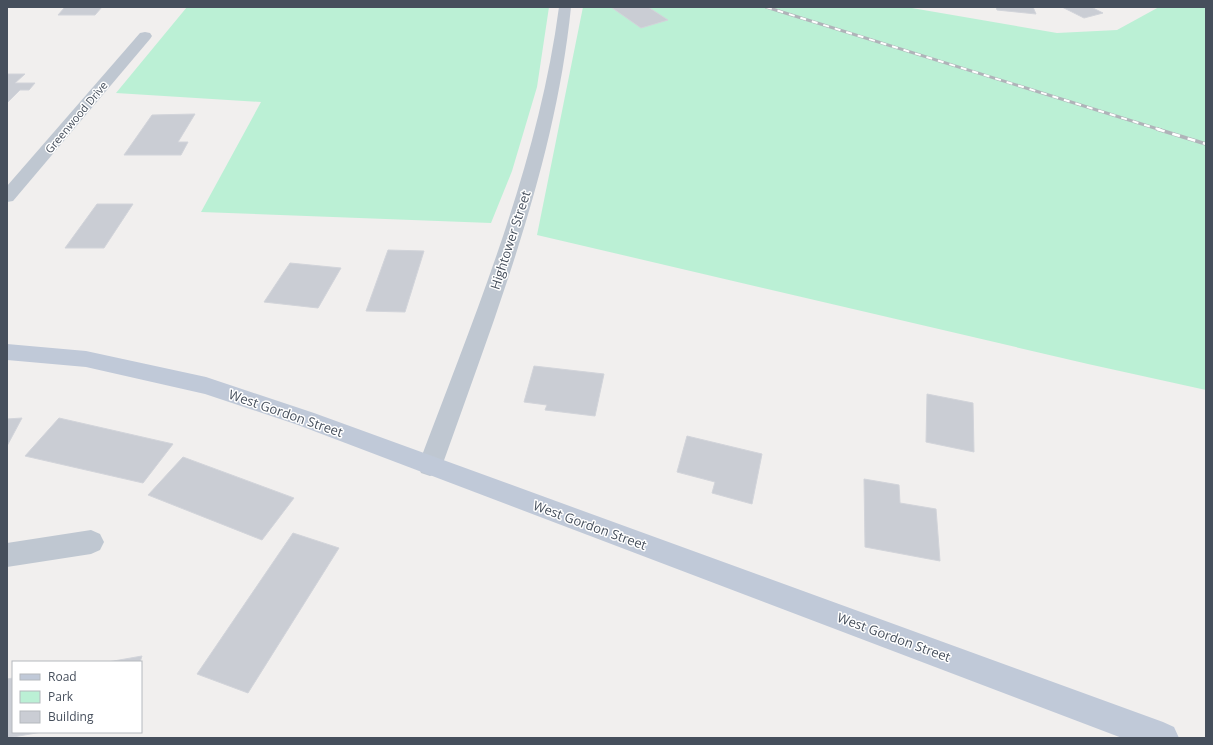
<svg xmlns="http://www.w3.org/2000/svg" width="1213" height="745" viewBox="0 0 1213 745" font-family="'Open Sans',sans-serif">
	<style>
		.green { fill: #bbf0d5 }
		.building { fill: #cacdd4; stroke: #d2d4da }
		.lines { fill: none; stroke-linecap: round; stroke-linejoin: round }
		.street { fill: #bfc7d1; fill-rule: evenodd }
		.secondary { fill: #c0c9d8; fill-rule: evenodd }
		.rail-far1-casing { stroke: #b0b3b9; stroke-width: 3 }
		.rail-casing { stroke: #b0b3b9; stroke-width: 3.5 }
		.rail-far1 { stroke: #fff; stroke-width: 2; stroke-dasharray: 6; stroke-linecap: butt }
		.rail { stroke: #fff; stroke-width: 2.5; stroke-dasharray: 8; stroke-linecap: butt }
		.labels { text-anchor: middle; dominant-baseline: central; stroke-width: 3; stroke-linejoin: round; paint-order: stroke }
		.far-street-label { font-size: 11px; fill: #464f5c; stroke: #fff }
		.street-label { font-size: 13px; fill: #464f5c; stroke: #fff }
	</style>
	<rect width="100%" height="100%" fill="#f1efee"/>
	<g class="green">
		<path d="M187,7H549L537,87L512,171L491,223L201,212L261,102L116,93Z"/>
		<path d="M583,7H906L1057,33L1117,30L1159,7H1206V390L1088,364L537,235Z"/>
	</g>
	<g class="building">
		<path d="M65,7H102L95,15H58Z"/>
		<path d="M611,7H648L668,20L641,28Z"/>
		<path d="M996,7H1033L1036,14L997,10Z"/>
		<path d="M1062,7H1091L1103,13L1084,18Z"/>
		<path d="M7,74H25L15,83H35L29,90H20L7,103Z"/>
		<path d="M195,114L178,142H188L181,155H124L152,115Z"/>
		<path d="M97,204H133L104,248H65Z"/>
		<path d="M388,250L424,251L405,312L366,311Z"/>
		<path d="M290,263L341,268L318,308L264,302Z"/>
		<path d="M534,366L604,374L595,416L545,410L547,405L524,402Z"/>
		<path d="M927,394L973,403L974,452L926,442Z"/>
		<path d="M22,418L7,446V419Z"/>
		<path d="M59,418L173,444L143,483L25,456Z"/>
		<path d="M687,436L762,454L752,504L712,493L715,482L677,472Z"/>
		<path d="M183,457L294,498L262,540L148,495Z"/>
		<path d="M864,479L899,485L900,503L936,509L940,561L865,547Z"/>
		<path d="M293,533L339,548L248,693L197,674Z"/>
		<path d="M142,656L140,662H108Z"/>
		<path d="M13,678V732H42L7,738V679Z"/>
	</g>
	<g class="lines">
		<g class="street">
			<path d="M559,7H571C555,166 495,316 442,466L439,473L430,476L421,473L418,466C474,317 538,166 559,7Z"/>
			<path d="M145,32L150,33L152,36L150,39L13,201L7,202V186L140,33Z"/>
			<path d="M91,530L100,534L104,542L100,550L91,554L7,567V543Z"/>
		</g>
		<path class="secondary" d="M7,344L86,351L206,377L314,413L1163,722L1174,727L1179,738H1122L298,425L205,394L86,367L7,360Z"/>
		<g class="rail-far1-casing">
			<path id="rail-far1" d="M766,7L1161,130"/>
		</g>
		<g class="rail-casing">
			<path id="rail" d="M1157,129L1206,144"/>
		</g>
		<use href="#rail-far1" class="rail-far1"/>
		<use href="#rail" class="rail"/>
	</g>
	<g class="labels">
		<g class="far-street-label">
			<text transform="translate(76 117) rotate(-50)">Greenwood Drive</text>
		</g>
		<g class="street-label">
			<text transform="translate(510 240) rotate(-72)">Hightower Street</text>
			<text transform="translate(286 413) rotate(19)">West Gordon Street</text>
			<text transform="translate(590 525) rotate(20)">West Gordon Street</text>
			<text transform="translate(894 637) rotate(20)">West Gordon Street</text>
		</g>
	</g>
	<rect width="1213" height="745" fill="none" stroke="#464f5c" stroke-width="16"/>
	<rect x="12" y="661" width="130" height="72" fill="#ffffff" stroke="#b5b9be"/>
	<rect x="20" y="674" width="20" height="6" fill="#c0c9d8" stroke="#b5b9be"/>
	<text x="48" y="681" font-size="12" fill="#464f5c">Road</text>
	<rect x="20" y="691" width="20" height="12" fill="#bbf0d5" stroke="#b5b9be"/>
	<text x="48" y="701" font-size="12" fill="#464f5c">Park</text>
	<rect x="20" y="711" width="20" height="12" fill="#cacdd4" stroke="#b5b9be"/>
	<text x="48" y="721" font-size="12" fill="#464f5c">Building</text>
</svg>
